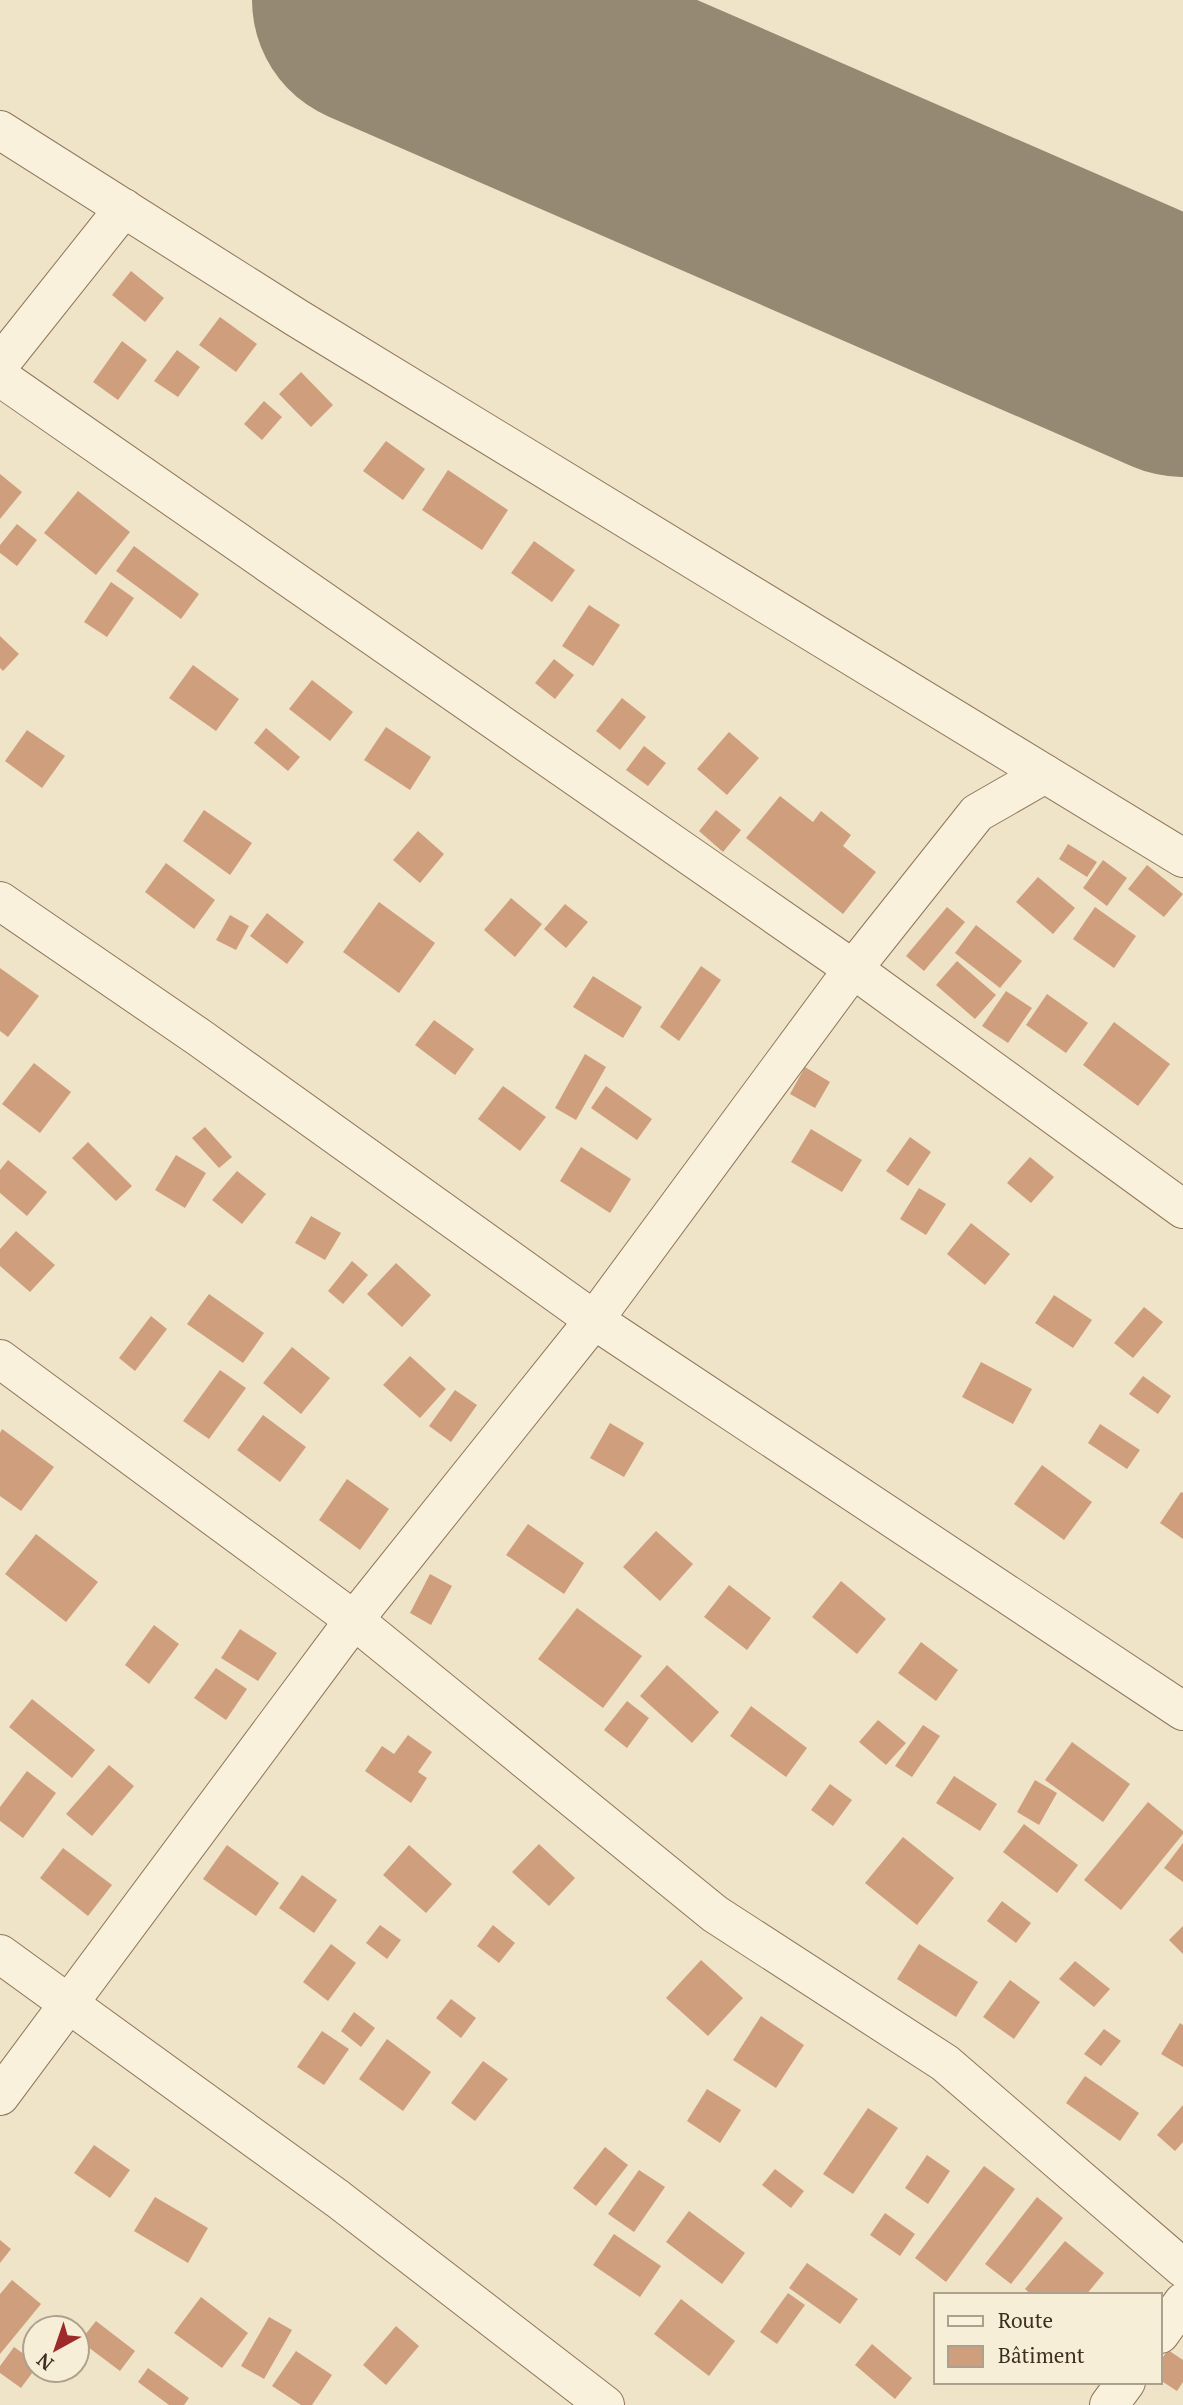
<svg xmlns="http://www.w3.org/2000/svg" width="1183" height="2405" viewBox="0 0 1183 2405" font-family="'PT Serif',serif">
	<style>
		.lines { fill: none; stroke-linecap: round; stroke-linejoin: round }
		.runway { stroke: #968974; stroke-width: 254 }
		.building { fill: #cf9f7d }
		.minor-casing { stroke: #8d765c; stroke-width: 40 }
		.minor { stroke: #faf1dc; stroke-width: 38 }
	</style>
	<rect width="100%" height="100%" fill="#f0e4c8"/>
	<g class="lines">
		<path class="runway" d="M379,0L1183,350"/>
	</g>
	<g class="building">
		<path d="M131,271L164,298L145,322L112,295Z"/>
		<path d="M220,317L257,344L236,372L199,345Z"/>
		<path d="M122,341L147,360L118,400L93,382Z"/>
		<path d="M177,350L200,367L178,397L154,381Z"/>
		<path d="M301,372L333,405L311,427L279,394Z"/>
		<path d="M264,401L282,417L262,440L244,424Z"/>
		<path d="M386,441L425,469L403,500L363,471Z"/>
		<path d="M448,470L508,510L482,550L422,510Z"/>
		<path d="M0,474L22,492L0,519Z"/>
		<path d="M78,491L130,532L96,575L44,533Z"/>
		<path d="M17,524L37,540L17,566L0,553V545Z"/>
		<path d="M534,541L575,570L552,602L511,573Z"/>
		<path d="M134,546L199,594L181,619L116,571Z"/>
		<path d="M111,582L134,598L107,637L84,622Z"/>
		<path d="M589,605L620,625L593,666L562,646Z"/>
		<path d="M0,636L19,654L3,671L0,668Z"/>
		<path d="M554,659L574,675L555,699L535,683Z"/>
		<path d="M193,665L239,699L216,731L169,698Z"/>
		<path d="M312,680L353,712L330,741L289,709Z"/>
		<path d="M622,698L646,717L620,750L596,731Z"/>
		<path d="M386,727L431,757L410,790L364,760Z"/>
		<path d="M266,728L300,757L288,771L254,743Z"/>
		<path d="M27,730L65,756L42,788L5,761Z"/>
		<path d="M729,732L759,758L727,795L697,769Z"/>
		<path d="M644,746L666,763L648,786L626,770Z"/>
		<path d="M780,796L813,822L821,811L851,835L843,846L876,872L843,914L746,838Z"/>
		<path d="M204,810L252,843L230,875L183,841Z"/>
		<path d="M716,810L741,830L723,852L699,831Z"/>
		<path d="M418,831L444,854L420,883L393,860Z"/>
		<path d="M1068,844L1097,862L1087,877L1059,859Z"/>
		<path d="M1103,860L1127,878L1107,906L1083,888Z"/>
		<path d="M166,863L215,900L194,929L145,892Z"/>
		<path d="M1147,865L1183,894L1164,917L1128,889Z"/>
		<path d="M1038,877L1075,908L1053,934L1016,902Z"/>
		<path d="M511,898L542,924L515,957L484,930Z"/>
		<path d="M379,902L435,943L399,993L343,952Z"/>
		<path d="M565,904L588,922L566,948L544,929Z"/>
		<path d="M947,907L965,922L924,971L906,956Z"/>
		<path d="M1095,907L1136,936L1114,968L1073,939Z"/>
		<path d="M267,913L304,942L287,964L250,936Z"/>
		<path d="M230,915L249,926L236,950L216,940Z"/>
		<path d="M976,925L1022,961L1000,988L955,953Z"/>
		<path d="M957,961L996,995L975,1019L936,985Z"/>
		<path d="M701,966L721,980L679,1041L660,1027Z"/>
		<path d="M0,968L39,996L8,1037L0,1031Z"/>
		<path d="M593,976L642,1007L623,1038L573,1007Z"/>
		<path d="M1006,991L1032,1008L1008,1043L982,1026Z"/>
		<path d="M1047,994L1088,1023L1066,1053L1026,1025Z"/>
		<path d="M434,1020L474,1049L455,1075L415,1045Z"/>
		<path d="M1114,1022L1170,1064L1138,1106L1083,1065Z"/>
		<path d="M585,1054L606,1067L576,1120L555,1108Z"/>
		<path d="M34,1063L71,1092L40,1133L2,1104Z"/>
		<path d="M805,1067L830,1082L815,1108L790,1094Z"/>
		<path d="M503,1086L546,1117L520,1151L478,1119Z"/>
		<path d="M606,1086L652,1119L637,1140L591,1108Z"/>
		<path d="M205,1127L232,1157L219,1168L192,1138Z"/>
		<path d="M811,1129L862,1160L842,1192L791,1162Z"/>
		<path d="M910,1137L931,1152L908,1186L886,1171Z"/>
		<path d="M88,1142L132,1186L116,1201L72,1158Z"/>
		<path d="M581,1147L631,1179L610,1213L560,1181Z"/>
		<path d="M176,1155L206,1173L185,1208L155,1190Z"/>
		<path d="M1030,1157L1054,1177L1031,1203L1007,1183Z"/>
		<path d="M8,1160L47,1192L27,1216L0,1193V1170Z"/>
		<path d="M237,1171L266,1194L242,1224L212,1200Z"/>
		<path d="M919,1188L946,1204L926,1235L900,1219Z"/>
		<path d="M311,1216L341,1233L325,1260L295,1243Z"/>
		<path d="M971,1223L1010,1254L985,1285L947,1254Z"/>
		<path d="M16,1231L55,1265L30,1292L0,1266V1249Z"/>
		<path d="M352,1261L368,1275L343,1304L328,1291Z"/>
		<path d="M396,1263L431,1295L402,1327L367,1294Z"/>
		<path d="M209,1294L264,1333L243,1363L187,1324Z"/>
		<path d="M1054,1295L1092,1320L1073,1348L1035,1323Z"/>
		<path d="M1144,1307L1163,1322L1133,1358L1114,1343Z"/>
		<path d="M151,1316L167,1329L135,1371L119,1358Z"/>
		<path d="M292,1347L330,1378L301,1414L263,1383Z"/>
		<path d="M410,1356L446,1389L420,1418L383,1385Z"/>
		<path d="M981,1362L1032,1389L1013,1424L962,1397Z"/>
		<path d="M220,1370L246,1388L209,1439L183,1421Z"/>
		<path d="M1143,1376L1171,1396L1158,1414L1129,1394Z"/>
		<path d="M455,1390L477,1405L451,1442L429,1426Z"/>
		<path d="M263,1415L306,1447L280,1482L237,1450Z"/>
		<path d="M610,1423L644,1443L624,1477L590,1458Z"/>
		<path d="M1100,1424L1140,1450L1127,1469L1088,1443Z"/>
		<path d="M2,1429L54,1467L21,1511L0,1496V1433Z"/>
		<path d="M1042,1465L1092,1502L1064,1540L1014,1504Z"/>
		<path d="M347,1479L389,1509L360,1550L319,1520Z"/>
		<path d="M1181,1492L1183,1493V1539L1160,1523Z"/>
		<path d="M528,1524L584,1563L564,1594L506,1555Z"/>
		<path d="M656,1531L693,1564L660,1601L623,1567Z"/>
		<path d="M36,1534L98,1582L66,1622L5,1574Z"/>
		<path d="M430,1574L452,1586L431,1625L410,1613Z"/>
		<path d="M841,1581L886,1619L857,1654L812,1617Z"/>
		<path d="M729,1585L771,1618L747,1650L704,1617Z"/>
		<path d="M577,1608L642,1656L603,1708L538,1659Z"/>
		<path d="M154,1625L179,1644L149,1684L125,1665Z"/>
		<path d="M240,1629L277,1653L258,1681L221,1658Z"/>
		<path d="M921,1642L958,1670L936,1701L898,1673Z"/>
		<path d="M667,1665L719,1712L692,1743L640,1696Z"/>
		<path d="M216,1668L247,1689L226,1720L194,1698Z"/>
		<path d="M32,1699L95,1750L72,1778L9,1727Z"/>
		<path d="M627,1701L649,1718L627,1748L604,1730Z"/>
		<path d="M751,1706L807,1748L786,1777L730,1736Z"/>
		<path d="M878,1720L906,1743L886,1765L859,1742Z"/>
		<path d="M923,1725L940,1736L912,1777L895,1766Z"/>
		<path d="M408,1735L432,1752L418,1772L427,1778L411,1803L365,1771L382,1746L394,1754Z"/>
		<path d="M1072,1742L1130,1784L1103,1822L1045,1780Z"/>
		<path d="M109,1765L134,1786L92,1836L66,1814Z"/>
		<path d="M27,1771L56,1793L23,1838L0,1821V1807Z"/>
		<path d="M954,1776L997,1804L980,1831L936,1803Z"/>
		<path d="M1035,1780L1057,1793L1039,1825L1017,1812Z"/>
		<path d="M830,1784L852,1800L833,1826L811,1810Z"/>
		<path d="M1148,1802L1183,1831V1834L1121,1910L1084,1880Z"/>
		<path d="M1024,1824L1078,1865L1057,1893L1003,1852Z"/>
		<path d="M903,1837L954,1878L917,1925L865,1883Z"/>
		<path d="M1183,1843V1882L1164,1868Z"/>
		<path d="M539,1844L575,1878L549,1906L512,1872Z"/>
		<path d="M227,1845L279,1883L256,1916L203,1879Z"/>
		<path d="M409,1845L452,1884L426,1913L383,1875Z"/>
		<path d="M63,1848L112,1885L88,1916L40,1878Z"/>
		<path d="M302,1875L337,1900L314,1933L279,1908Z"/>
		<path d="M1002,1901L1031,1923L1016,1943L987,1921Z"/>
		<path d="M380,1925L401,1940L387,1959L366,1943Z"/>
		<path d="M493,1925L515,1943L499,1963L477,1946Z"/>
		<path d="M1183,1926V1954L1169,1940Z"/>
		<path d="M331,1944L356,1963L328,2001L303,1982Z"/>
		<path d="M919,1944L978,1982L956,2017L897,1979Z"/>
		<path d="M701,1960L743,1998L708,2036L666,1998Z"/>
		<path d="M1075,1961L1110,1989L1094,2007L1059,1979Z"/>
		<path d="M1010,1980L1040,2002L1014,2039L983,2017Z"/>
		<path d="M451,1999L476,2018L461,2038L436,2018Z"/>
		<path d="M354,2012L375,2028L361,2047L341,2031Z"/>
		<path d="M761,2016L804,2045L776,2088L733,2060Z"/>
		<path d="M1180,2023L1183,2025V2067L1161,2054Z"/>
		<path d="M1104,2029L1121,2041L1101,2066L1084,2054Z"/>
		<path d="M322,2031L349,2049L324,2085L297,2067Z"/>
		<path d="M387,2039L431,2072L403,2111L359,2079Z"/>
		<path d="M483,2061L508,2079L475,2121L451,2103Z"/>
		<path d="M1085,2076L1139,2113L1120,2141L1066,2103Z"/>
		<path d="M707,2089L741,2110L720,2143L687,2121Z"/>
		<path d="M1183,2105V2142L1175,2151L1157,2135Z"/>
		<path d="M868,2108L898,2128L853,2194L823,2174Z"/>
		<path d="M94,2145L130,2170L110,2198L74,2173Z"/>
		<path d="M605,2147L628,2165L596,2206L573,2188Z"/>
		<path d="M927,2155L950,2171L928,2204L905,2188Z"/>
		<path d="M984,2166L1015,2189L946,2282L915,2258Z"/>
		<path d="M775,2169L804,2191L791,2208L762,2185Z"/>
		<path d="M639,2170L665,2187L634,2232L608,2214Z"/>
		<path d="M155,2197L208,2228L188,2263L134,2231Z"/>
		<path d="M1037,2197L1063,2218L1011,2284L985,2264Z"/>
		<path d="M689,2211L745,2253L722,2284L666,2242Z"/>
		<path d="M885,2213L915,2234L900,2256L870,2235Z"/>
		<path d="M614,2234L661,2266L640,2297L593,2265Z"/>
		<path d="M0,2240L11,2249L0,2263Z"/>
		<path d="M1065,2241L1104,2273L1086,2295H1032L1025,2289Z"/>
		<path d="M807,2263L858,2299L840,2324L789,2288Z"/>
		<path d="M12,2280L41,2304L0,2354V2294Z"/>
		<path d="M788,2293L805,2305L777,2344L760,2332Z"/>
		<path d="M201,2297L248,2333L222,2368L174,2333Z"/>
		<path d="M681,2299L735,2341L709,2376L654,2334Z"/>
		<path d="M269,2317L292,2330L264,2379L241,2366Z"/>
		<path d="M96,2321L135,2351L120,2371L80,2341Z"/>
		<path d="M396,2326L419,2346L386,2385L363,2365Z"/>
		<path d="M872,2344L912,2378L895,2399L855,2365Z"/>
		<path d="M14,2347L35,2362V2369L21,2388L0,2373V2366Z"/>
		<path d="M1168,2350L1183,2360V2382L1177,2391L1160,2380V2361Z"/>
		<path d="M296,2351L332,2375L312,2405H301L272,2386Z"/>
		<path d="M148,2368L189,2398L184,2405H169L138,2382Z"/>
	</g>
	<g class="lines">
		<g class="minor-casing">
			<g id="minor">
				<path d="M0,130L297,318L1183,858"/>
				<path d="M0,364L124,208"/>
				<path d="M0,377L853,969L1183,1209"/>
				<path d="M0,901L200,1038L594,1320L1183,1711"/>
				<path d="M0,1359L354,1620L715,1914L945,2063L1183,2268"/>
				<path d="M0,1954L338,2199L605,2405"/>
				<path d="M0,2096L354,1620L594,1320L853,969L977,813L1045,774"/>
				<path d="M1160,2334L1183,2302"/>
				<path d="M1109,2405L1126,2382"/>
			</g>
		</g>
		<use href="#minor" class="minor"/>
	</g>
	<rect x="934" y="2293" width="228" height="91" fill="#f7eed8" stroke="#ada18e" stroke-width="2"/>
	<rect x="948" y="2316" width="35" height="10" fill="#faf1dc" stroke="#ada18e" stroke-width="2"/>
	<text x="998" y="2328" font-size="21" fill="#3d2e20">Route</text>
	<rect x="948" y="2346" width="35" height="21" fill="#cf9f7d" stroke="#ada18e" stroke-width="2"/>
	<text x="998" y="2363" font-size="21" fill="#3d2e20">Bâtiment</text>
	<g transform="translate(56 2349) rotate(220)"><circle r="33" fill="#f7eed8" stroke="#ada18e" stroke-width="2"/>
	<path d="M0-5L12 26L0 18L-12 26Z" fill="#9e2a2b"/>
	<text y="-10" font-size="19" font-weight="bold" text-anchor="middle" fill="#3d2e20">N</text>
	</g>
</svg>
